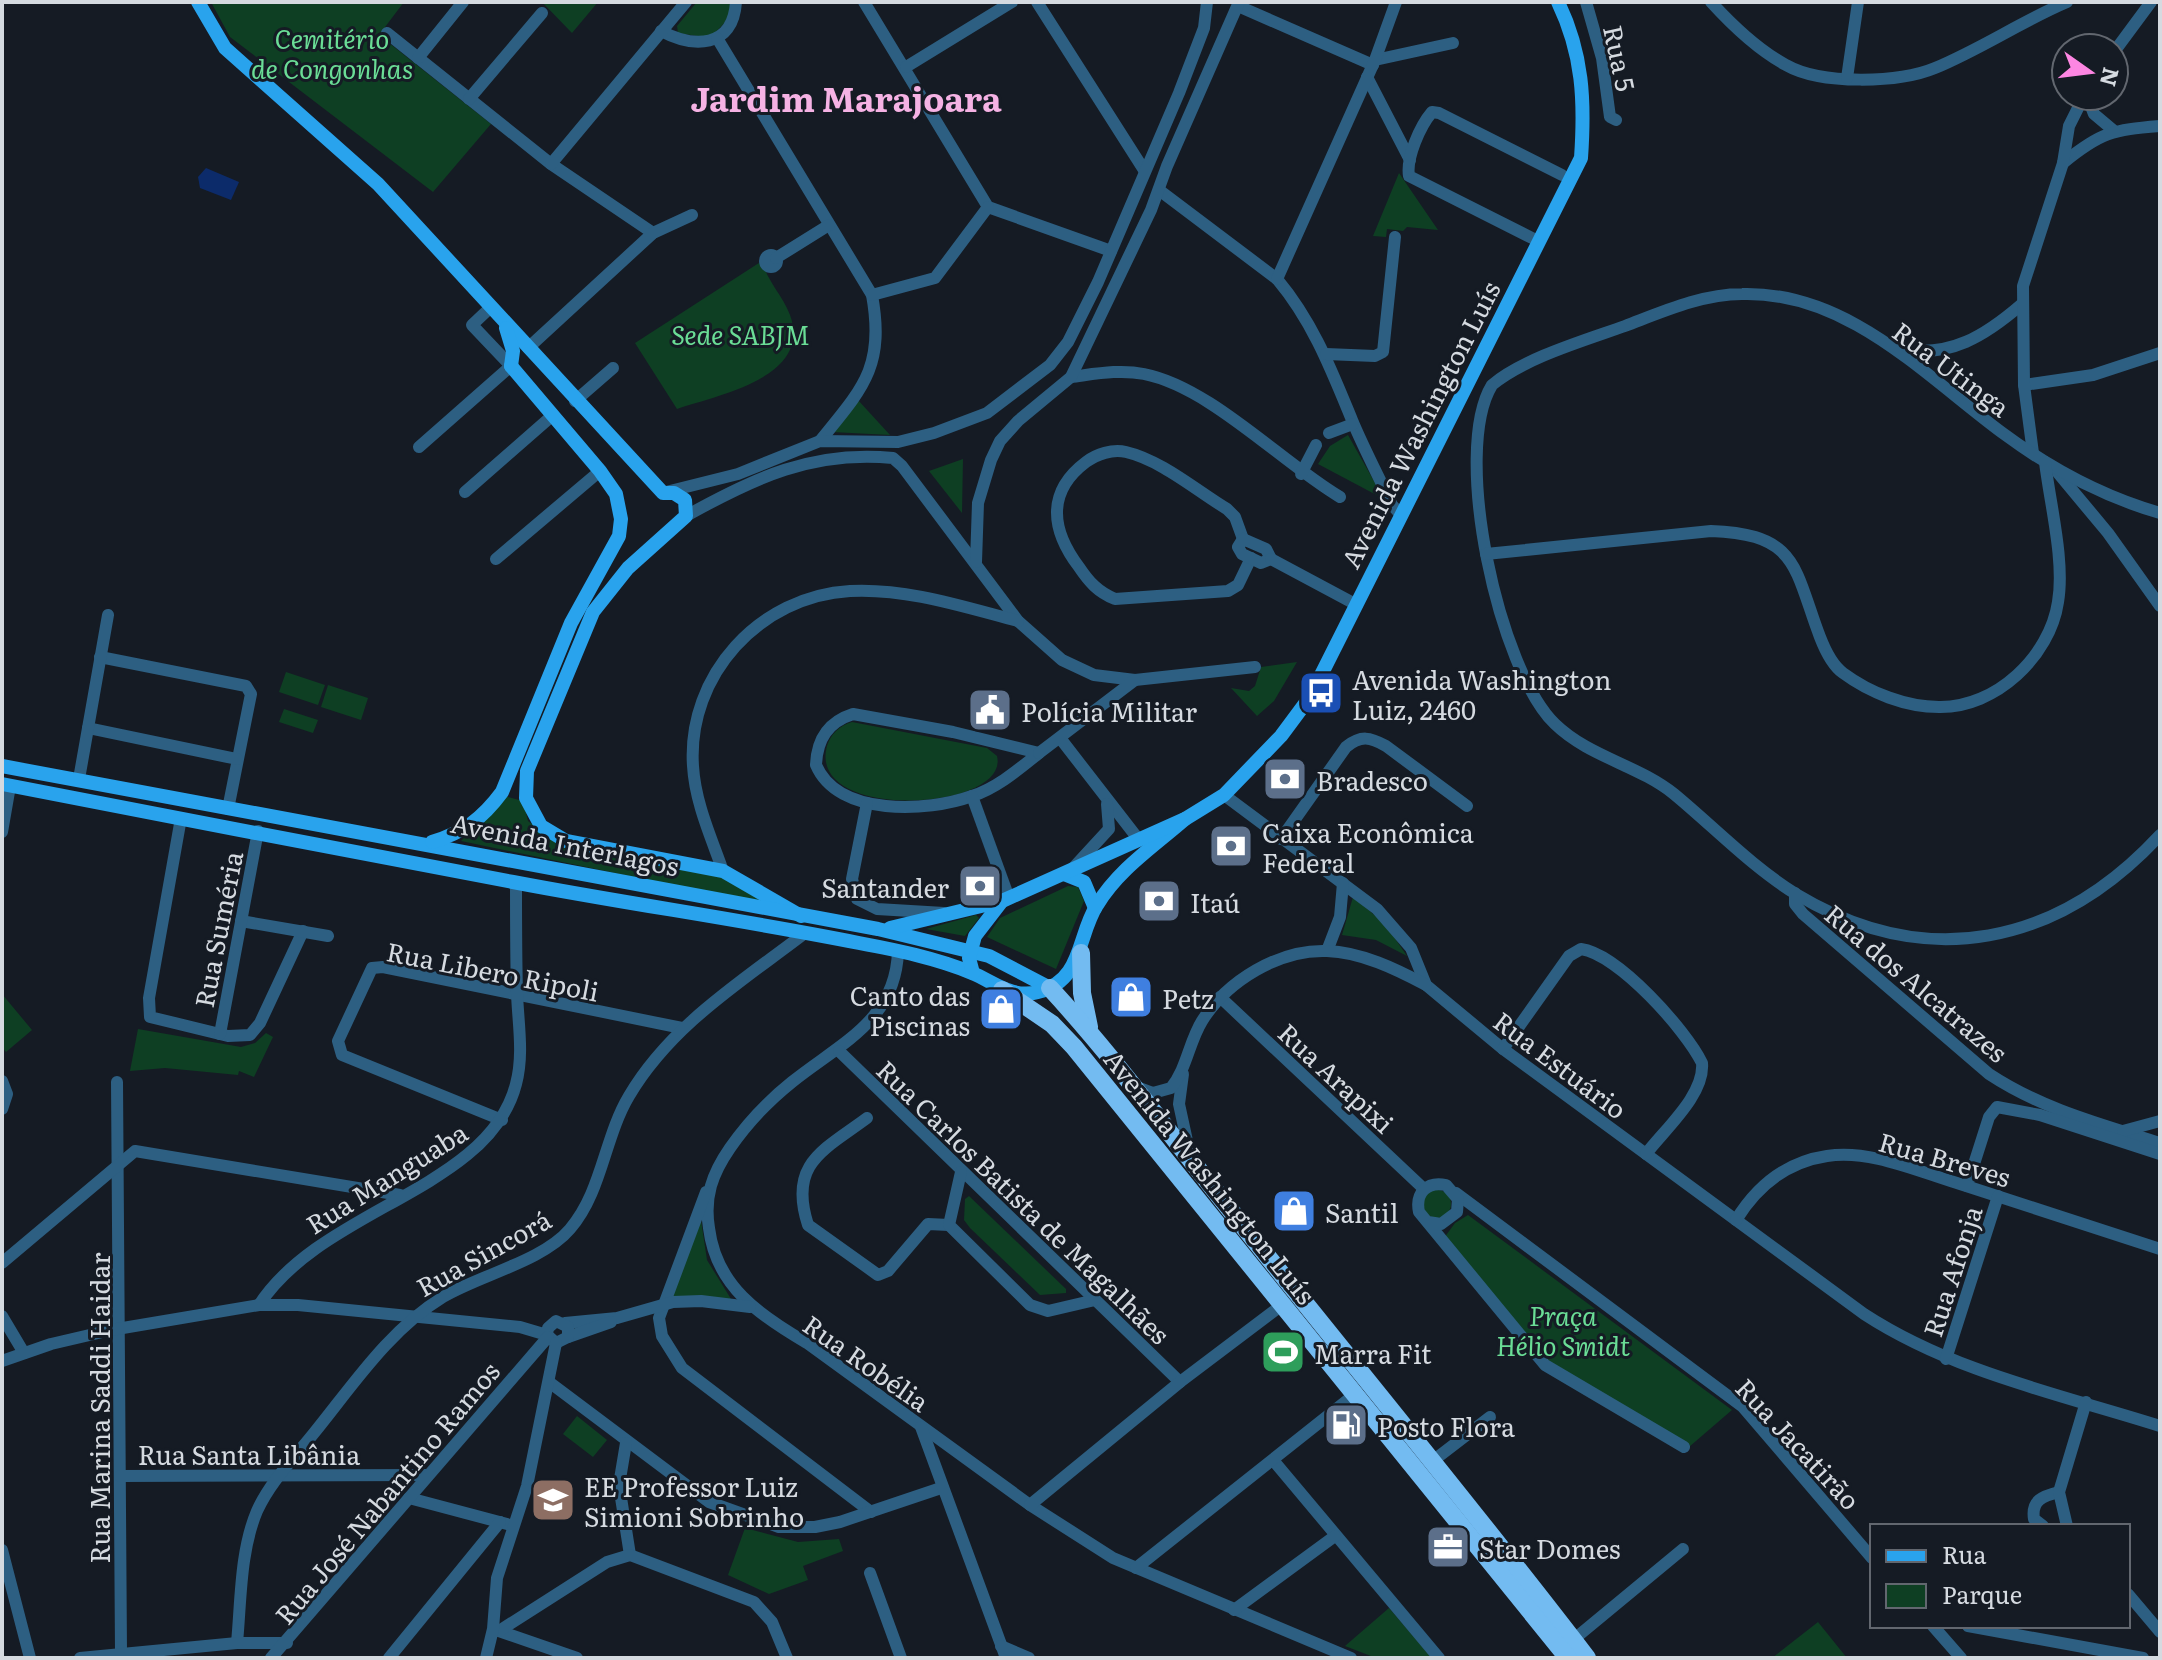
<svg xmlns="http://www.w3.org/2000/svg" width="2162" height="1660" viewBox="0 0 2162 1660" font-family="Literata,serif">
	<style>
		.green { fill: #0e3f23 }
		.water { fill: #0c2b6a }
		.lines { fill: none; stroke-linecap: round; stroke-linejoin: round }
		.minor { stroke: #2d5f82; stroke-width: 12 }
		.major { stroke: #29a3ed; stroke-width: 14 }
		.highway { stroke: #73bbf1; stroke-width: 18 }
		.labels { text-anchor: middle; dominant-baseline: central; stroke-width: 6; stroke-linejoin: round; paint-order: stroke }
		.park-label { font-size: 26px; font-style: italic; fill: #6add96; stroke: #151b24 }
		.street-label { font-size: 26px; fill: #d5dae0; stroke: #151b24 }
		.poi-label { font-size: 26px; fill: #d5dae0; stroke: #151b24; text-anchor: start }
		.district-label { font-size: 34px; font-weight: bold; fill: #f5b2e4; stroke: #151b24 }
	</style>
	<rect width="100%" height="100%" fill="#151b24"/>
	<g class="green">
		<path d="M211,2H404L379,35L491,124L433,192L230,37Z"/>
		<path d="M542,2H598L572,33Z"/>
		<path d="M697,2H731L730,17L710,38L678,33L677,26Z"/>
		<path d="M1399,173L1438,230L1407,227L1403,231L1387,229L1386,237L1373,236Z"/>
		<path d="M762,261C767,281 783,296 790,315C813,378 717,395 677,409L635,343Z"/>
		<path d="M857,399L890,435L832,432Z"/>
		<path d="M1348,435L1384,499L1318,464L1330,446Z"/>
		<path d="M963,459L962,513L929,471Z"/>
		<path d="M1297,662L1274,701L1257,716L1231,688L1249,691L1255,686L1261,667Z"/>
		<path d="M286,672L325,685L318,705L279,692Z"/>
		<path d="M328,685L368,698L361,720L321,707Z"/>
		<path d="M284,709L318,720L313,733L279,722Z"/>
		<path d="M852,722L987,748L997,756C1011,811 806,823 827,746C830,735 840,725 852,722Z"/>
		<path d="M504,796L523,801L528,821L559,845L722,874L778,907L461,841Z"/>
		<path d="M1068,886L1078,887L1084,901L1056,969L987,937L1000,918Z"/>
		<path d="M1353,897L1385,924L1407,956L1376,940L1342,935Z"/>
		<path d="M976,915L979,918L965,936L926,929Z"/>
		<path d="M2,994L32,1030L6,1052L2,1047Z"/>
		<path d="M138,1029L241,1047L255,1043L266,1033L273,1037L254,1077L239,1071L238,1075L165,1068L130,1071Z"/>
		<circle cx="1437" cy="1204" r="14"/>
		<path d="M969,1196L1066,1289V1293L1040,1295L970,1228L964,1220L965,1199Z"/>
		<path d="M1468,1215L1732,1410L1689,1447L1541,1356L1444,1238L1455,1223Z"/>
		<path d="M701,1220L707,1260L731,1299L669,1300Z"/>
		<path d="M577,1416L607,1440L593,1457L563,1434Z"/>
		<path d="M745,1528L798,1542L839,1539L843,1551L803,1566L808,1580L769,1594L728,1575Z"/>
		<path d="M1389,1608L1432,1658H1376L1345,1646Z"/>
		<path d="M1818,1622L1847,1658H1772Z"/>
	</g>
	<path class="water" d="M206,168L239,182L231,200L200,188L198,177Z"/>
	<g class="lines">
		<g class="minor">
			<path d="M864,2L988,207L1111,251"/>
			<path d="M1037,2L1144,170"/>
			<path d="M1586,2L1602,58L1610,117L1616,120"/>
			<path d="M1711,2C1732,25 1758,50 1786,65C1821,85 1899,83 1935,68C1981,49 2022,21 2067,2"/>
			<path d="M1238,6L1373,65"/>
			<path d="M661,31C693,48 733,49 736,2"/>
			<path d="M387,33L551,164L653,233"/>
			<path d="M717,38L872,295C885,367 863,388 820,441"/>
			<path d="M2114,52L2151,2"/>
			<path d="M418,58L463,2"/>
			<path d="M1375,60L1453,43"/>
			<path d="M906,67L1012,2"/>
			<path d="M1367,77L1410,160"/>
			<path d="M1847,78L1858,2"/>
			<path d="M2087,96L2094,114L2113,130"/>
			<path d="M469,99L542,13"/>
			<path d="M2063,163C2101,132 2112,130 2160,126"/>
			<path d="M551,164L686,2"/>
			<path d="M1159,190L1277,279C1313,322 1331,369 1352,420C1364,449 1379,477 1392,505L1401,515"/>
			<path d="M1534,239L1409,176C1406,158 1420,126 1432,112L1439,113L1562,175"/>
			<circle cx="771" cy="261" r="6"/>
			<path d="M776,258L829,225"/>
			<path d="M1277,279L1375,60L1396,2"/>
			<path d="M872,295L935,278L988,207"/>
			<path d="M528,348L653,233L692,215"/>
			<path d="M1900,349C1950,358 1985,336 2022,304"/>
			<path d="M1326,354L1375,356L1383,352L1395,237"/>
			<path d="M1071,377C1095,374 1120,369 1144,374C1210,387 1281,462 1340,497"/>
			<path d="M2024,385L2093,375L2160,353"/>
			<path d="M575,401L613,368"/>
			<path d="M1329,433L1353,424"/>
			<path d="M419,447L511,366L472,325L491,307"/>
			<path d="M2033,453L2024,385L2023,286L2063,163L2069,126L2084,96"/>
			<path d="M2058,473L2108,533L2160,606"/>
			<path d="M1301,474L1316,445"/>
			<path d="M465,492L553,415"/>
			<path d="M666,492L738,474L820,441L898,442L934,433L987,413L1050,365L1068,342L1098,282L1179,93L1204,28L1207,2"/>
			<path d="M2160,513C2104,497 2050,468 2004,434C1925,376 1848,291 1742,294C1702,294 1662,312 1625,326C1586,340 1524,358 1492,385C1451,452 1499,670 1555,724C1589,757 1638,765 1674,794C1714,827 1752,867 1796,894C1927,973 2058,945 2160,835"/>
			<path d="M686,516C754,478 813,450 893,458L902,466L1018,621L1062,660L1094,675L1135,680L1255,667"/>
			<path d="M1243,539L1235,517L1227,509C1197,491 1161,460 1126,452C1112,449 1097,454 1086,462C1046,492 1051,530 1079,567C1089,582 1098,592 1115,599L1228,591L1238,585L1251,558"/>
			<path d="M1243,539L1266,549L1271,559L1261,563L1242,554L1238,547Z"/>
			<path d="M1486,554L1711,531C1799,534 1794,569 1820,637C1825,650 1832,665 1843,673C1870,693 1906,707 1939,707C1996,708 2050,656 2058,602C2065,561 2050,504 2045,462"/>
			<path d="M496,559L600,471"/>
			<path d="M1271,559L1357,605"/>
			<path d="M976,562L978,503L991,460L1000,441L1018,421L1071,377L1151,210L1167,166L1239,2"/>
			<path d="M100,657L246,686L251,694L228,809"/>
			<path d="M853,714L953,732L1039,753C1019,769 997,788 972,796C928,812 838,817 816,765C817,739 828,722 853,714Z"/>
			<path d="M88,728L237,759"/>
			<path d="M1060,738L1139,840"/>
			<path d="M1039,753L1135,680"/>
			<path d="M79,779L108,615"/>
			<path d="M1224,795L1377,909L1411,948L1426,985L1503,1049L1864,1314C1953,1372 2059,1394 2160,1426"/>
			<path d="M972,796L1009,898"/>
			<path d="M867,803L852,879L857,899L877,909L944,913"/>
			<path d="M181,818L149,998L150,1017L228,1036L250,1035L260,1023L303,931"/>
			<path d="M2,832L10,786"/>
			<path d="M1281,839L1346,747C1361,735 1370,737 1386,746L1467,806"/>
			<path d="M1074,867L1109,829L1107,804"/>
			<path d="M723,871C711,837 695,802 693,766C687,675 760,596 850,591C907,588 964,607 1018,621"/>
			<path d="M1795,893V904L1803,914L1989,1074C2042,1109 2100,1124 2160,1143"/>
			<path d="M241,921L328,936"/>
			<path d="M898,951C896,1021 839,1044 792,1082C767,1102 748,1122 730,1148C712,1174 704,1197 709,1228C716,1286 759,1315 807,1343L1030,1505L1113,1558L1351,1658"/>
			<path d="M1327,951L1340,917L1343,883"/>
			<path d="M1220,997L1424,1189"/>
			<path d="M220,1034L258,831"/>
			<path d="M1503,1049L1569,956L1581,949C1618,954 1686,1030 1702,1063C1705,1095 1664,1130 1646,1154"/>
			<path d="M839,1051L1180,1382"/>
			<path d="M1183,1074L1179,1104L1189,1150"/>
			<path d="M2,1081L7,1094L2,1109"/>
			<path d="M117,1082L121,1652"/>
			<path d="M1137,1087L1153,1093L1171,1088C1187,1068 1189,1042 1202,1021C1227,981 1279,949 1327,951C1361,952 1396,969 1426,985"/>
			<path d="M867,1118C824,1150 788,1163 808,1225L878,1275L888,1271L928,1224L949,1225"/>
			<path d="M502,1120L342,1055L338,1041L372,968L383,967L682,1028"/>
			<path d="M2123,1131L2160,1121"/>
			<path d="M961,1172L949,1225L1030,1305L1048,1311L1095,1300"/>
			<path d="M1967,1186L1989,1117L1997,1107L2040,1115L2160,1154"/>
			<path d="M706,1192L659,1318L662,1336L682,1368L871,1512"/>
			<path d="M1456,1193L1743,1407L1872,1558"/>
			<path d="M1736,1220C1757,1186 1786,1162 1827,1156C1869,1149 1917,1171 1957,1183C2025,1205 2092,1227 2160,1249"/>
			<path d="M1428,1222L1441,1224L1457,1212L1458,1199L1446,1185C1427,1181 1415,1193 1419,1212L1545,1365L1684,1447"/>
			<path d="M2,1263L135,1151L400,1195"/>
			<path d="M259,1305C323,1207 489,1190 516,1084C524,1054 518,1023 517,993C516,956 516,920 516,883"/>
			<path d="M2,1316L24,1353"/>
			<path d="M565,1323L617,1318L673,1302L701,1301L750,1307"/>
			<path d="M568,1337L611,1322"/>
			<path d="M1946,1359L1998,1196"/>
			<path d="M2,1361L51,1344L111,1330L259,1305H298L520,1327L547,1335L556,1343L568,1337V1327L556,1321L548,1328L547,1335"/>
			<path d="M549,1382L709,1502L779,1527H815L840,1522L941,1488"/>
			<path d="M921,1427L1006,1658"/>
			<path d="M626,1443L619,1485L630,1555"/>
			<path d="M1273,1460L1439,1658"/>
			<path d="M1434,1460L1490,1417"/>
			<path d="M120,1476L427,1475"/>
			<path d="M409,1498L507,1524"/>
			<path d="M1030,1505L1180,1382L1282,1305"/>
			<path d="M2043,1526L2034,1519C2031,1500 2043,1496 2059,1492"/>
			<path d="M2067,1526L2059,1492L2086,1402"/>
			<path d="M2,1550L30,1658"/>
			<path d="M1136,1568L1354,1395"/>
			<path d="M870,1573L901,1658"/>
			<path d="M2128,1594L2160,1632"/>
			<path d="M1234,1610L1335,1536"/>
			<path d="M1933,1626L1961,1658"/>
			<path d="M1968,1626L2143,1658"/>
			<path d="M496,1630L577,1658"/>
			<path d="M499,1631L607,1562L630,1555L754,1602L772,1622L787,1658"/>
			<path d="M1573,1640L1683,1549"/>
			<path d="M237,1643C241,1601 240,1551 257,1511C270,1482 294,1458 314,1433C353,1385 389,1330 443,1297C480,1275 543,1261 570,1229C602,1192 604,1138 629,1096C671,1025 741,982 805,933"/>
			<path d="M1001,1646L1029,1658"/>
			<path d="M80,1658L237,1643H287"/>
			<path d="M271,1658L548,1337"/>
			<path d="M389,1658L500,1522"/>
			<path d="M486,1658L493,1629L497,1578L527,1486L556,1343"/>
		</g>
		<g class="major">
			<path d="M198,2L225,48L378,184L663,493H674L685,500L686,516L628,568L593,612L527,771L526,798L541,826L566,841L723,871L801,916"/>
			<path d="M506,328L513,351L511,366"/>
			<path d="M2,766L878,929L989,956L1050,988"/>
			<path d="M2,784C172,817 343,850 513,882C628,904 744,920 859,943C896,950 936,958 972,973C994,982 1012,999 1038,992C1083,981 1077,936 1097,905C1119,869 1153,847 1185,819"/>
			<path d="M432,842C464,832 482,819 502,792L571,623L619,536L621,519L616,494L600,471L511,366"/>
			<path d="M1064,874L1084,882L1095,908"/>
			<path d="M890,928L1002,901"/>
			<path d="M973,973L969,958L975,936L1002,901L1185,819L1224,795L1281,736L1310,697L1581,158C1585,101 1583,54 1558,2"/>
		</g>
		<g class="highway">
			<path d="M1081,953L1082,993L1089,1027"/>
			<path d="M1050,988C1121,1065 1182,1151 1248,1232C1361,1374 1477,1514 1587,1658"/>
			<path d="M1002,990L1052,1024L1074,1047L1568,1658"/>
		</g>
	</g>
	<defs>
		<g id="bus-square" transform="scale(2.3)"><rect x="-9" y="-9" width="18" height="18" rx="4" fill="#1a4fb4" stroke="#151b24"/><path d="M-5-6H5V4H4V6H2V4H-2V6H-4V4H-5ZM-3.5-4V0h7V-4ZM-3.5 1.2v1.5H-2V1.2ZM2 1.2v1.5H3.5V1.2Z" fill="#fff"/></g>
		<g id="civic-square" transform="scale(2.3)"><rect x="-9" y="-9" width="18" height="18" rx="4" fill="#5c6f8a" stroke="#151b24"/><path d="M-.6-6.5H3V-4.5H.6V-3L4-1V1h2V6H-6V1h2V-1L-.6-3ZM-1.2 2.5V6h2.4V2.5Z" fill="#fff"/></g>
		<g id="bank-square" transform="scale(2.3)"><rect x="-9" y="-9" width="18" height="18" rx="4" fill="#5c6f8a" stroke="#151b24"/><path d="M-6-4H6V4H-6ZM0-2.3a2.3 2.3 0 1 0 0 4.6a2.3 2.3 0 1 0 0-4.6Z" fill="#fff"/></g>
		<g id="shop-square" transform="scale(2.3)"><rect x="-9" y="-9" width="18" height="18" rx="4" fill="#3f7fe0" stroke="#151b24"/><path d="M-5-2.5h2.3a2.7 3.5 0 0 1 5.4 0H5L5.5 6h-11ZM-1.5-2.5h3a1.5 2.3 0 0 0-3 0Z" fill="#fff"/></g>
		<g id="stadium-square" transform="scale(2.3)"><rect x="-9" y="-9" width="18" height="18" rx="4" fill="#2e9e5b" stroke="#151b24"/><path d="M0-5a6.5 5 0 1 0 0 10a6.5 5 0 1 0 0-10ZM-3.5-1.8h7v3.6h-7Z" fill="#fff"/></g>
		<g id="fuel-square" transform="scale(2.3)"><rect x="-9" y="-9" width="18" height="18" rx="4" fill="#5c6f8a" stroke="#151b24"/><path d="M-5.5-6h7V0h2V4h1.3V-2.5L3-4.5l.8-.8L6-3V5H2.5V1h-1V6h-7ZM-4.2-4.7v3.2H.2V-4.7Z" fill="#fff"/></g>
		<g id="school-square" transform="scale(2.3)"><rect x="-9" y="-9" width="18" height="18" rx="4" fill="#8d6e63" stroke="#151b24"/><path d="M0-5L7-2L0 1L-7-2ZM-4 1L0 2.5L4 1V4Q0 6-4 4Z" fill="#fff"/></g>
		<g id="office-square" transform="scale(2.3)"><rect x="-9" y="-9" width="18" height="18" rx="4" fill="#5c6f8a" stroke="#151b24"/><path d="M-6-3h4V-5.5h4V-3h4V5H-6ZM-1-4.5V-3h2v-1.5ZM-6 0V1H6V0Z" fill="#fff"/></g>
	</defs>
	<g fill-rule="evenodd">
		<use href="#bus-square" x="1321" y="693"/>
		<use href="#civic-square" x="990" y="710"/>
		<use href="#bank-square" x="1285" y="779"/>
		<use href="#bank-square" x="1231" y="846"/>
		<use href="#bank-square" x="980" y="886"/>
		<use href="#bank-square" x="1159" y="901"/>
		<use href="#shop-square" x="1131" y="997"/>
		<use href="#shop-square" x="1001" y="1009"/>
		<use href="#shop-square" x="1294" y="1211"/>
		<use href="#stadium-square" x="1283" y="1352"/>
		<use href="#fuel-square" x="1346" y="1425"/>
		<use href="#school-square" x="553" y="1500"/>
		<use href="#office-square" x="1448" y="1547"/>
	</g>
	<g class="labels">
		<g class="park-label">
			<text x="332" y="37">Cemitério<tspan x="332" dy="30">de Congonhas</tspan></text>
			<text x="740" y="333">Sede SABJM</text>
			<text x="1563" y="1314">Praça<tspan x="1563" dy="30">Hélio Smidt</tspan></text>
		</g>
		<g class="street-label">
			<text transform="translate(1621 58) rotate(78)">Rua 5</text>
			<text transform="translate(1952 368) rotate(37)">Rua Utinga</text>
			<text transform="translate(1419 424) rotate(-63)">Avenida Washington Luís</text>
			<text transform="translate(565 843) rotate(11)">Avenida Interlagos</text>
			<text transform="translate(217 929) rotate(-79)">Rua Suméria</text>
			<text transform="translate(493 970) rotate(11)">Rua Libero Ripoli</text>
			<text transform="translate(1917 982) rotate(40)">Rua dos Alcatrazes</text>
			<text transform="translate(1561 1064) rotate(37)">Rua Estuário</text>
			<text transform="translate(1337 1077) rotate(43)">Rua Arapixi</text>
			<text transform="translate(1945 1158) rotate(16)">Rua Breves</text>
			<text transform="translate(1211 1176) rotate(51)">Avenida Washington Luís</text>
			<text transform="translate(386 1177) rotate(-32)">Rua Manguaba</text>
			<text transform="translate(1024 1201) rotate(44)">Rua Carlos Batista de Magalhães</text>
			<text transform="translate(483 1252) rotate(-29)">Rua Sincorá</text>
			<text transform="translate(1951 1271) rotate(-72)">Rua Afonja</text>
			<text transform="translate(867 1362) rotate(35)">Rua Robélia</text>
			<text transform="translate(98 1408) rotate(-90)">Rua Marina Saddi Haidar</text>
			<text transform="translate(1799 1443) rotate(47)">Rua Jacatirão</text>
			<text x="249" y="1453">Rua Santa Libânia</text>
			<text transform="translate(386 1492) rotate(-50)">Rua José Nabantino Ramos</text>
		</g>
		<g class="poi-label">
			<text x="1352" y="678">Avenida Washington<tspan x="1352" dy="30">Luiz, 2460</tspan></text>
			<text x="1021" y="710">Polícia Militar</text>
			<text x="1316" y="779">Bradesco</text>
			<text x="1262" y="831">Caixa Econômica<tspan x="1262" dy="30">Federal</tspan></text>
			<text x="949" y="886" text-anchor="end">Santander</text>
			<text x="1190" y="901">Itaú</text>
			<text x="970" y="994" text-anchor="end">Canto das<tspan x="970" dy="30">Piscinas</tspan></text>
			<text x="1162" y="997">Petz</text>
			<text x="1325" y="1211">Santil</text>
			<text x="1314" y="1352">Marra Fit</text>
			<text x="1377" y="1425">Posto Flora</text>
			<text x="584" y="1485">EE Professor Luiz<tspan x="584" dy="30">Simioni Sobrinho</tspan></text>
			<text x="1479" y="1547">Star Domes</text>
		</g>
		<g class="district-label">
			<text x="846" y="97">Jardim Marajoara</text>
		</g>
	</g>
	<rect width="2162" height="1660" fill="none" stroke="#d5dae0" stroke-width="8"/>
	<rect x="1870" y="1524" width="260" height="104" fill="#151b24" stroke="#62676f" stroke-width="2"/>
	<rect x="1886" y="1550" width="40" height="12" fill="#29a3ed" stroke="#62676f" stroke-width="2"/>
	<text x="1942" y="1564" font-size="24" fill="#d5dae0">Rua</text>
	<rect x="1886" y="1584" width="40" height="24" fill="#0e3f23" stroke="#62676f" stroke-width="2"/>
	<text x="1942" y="1604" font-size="24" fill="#d5dae0">Parque</text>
	<g transform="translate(2090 72) rotate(104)"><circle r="38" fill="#151b24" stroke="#62676f" stroke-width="2"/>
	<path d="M0-6L14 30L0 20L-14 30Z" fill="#fd86e2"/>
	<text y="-12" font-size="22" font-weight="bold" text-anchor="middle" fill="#d5dae0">N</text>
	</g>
</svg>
